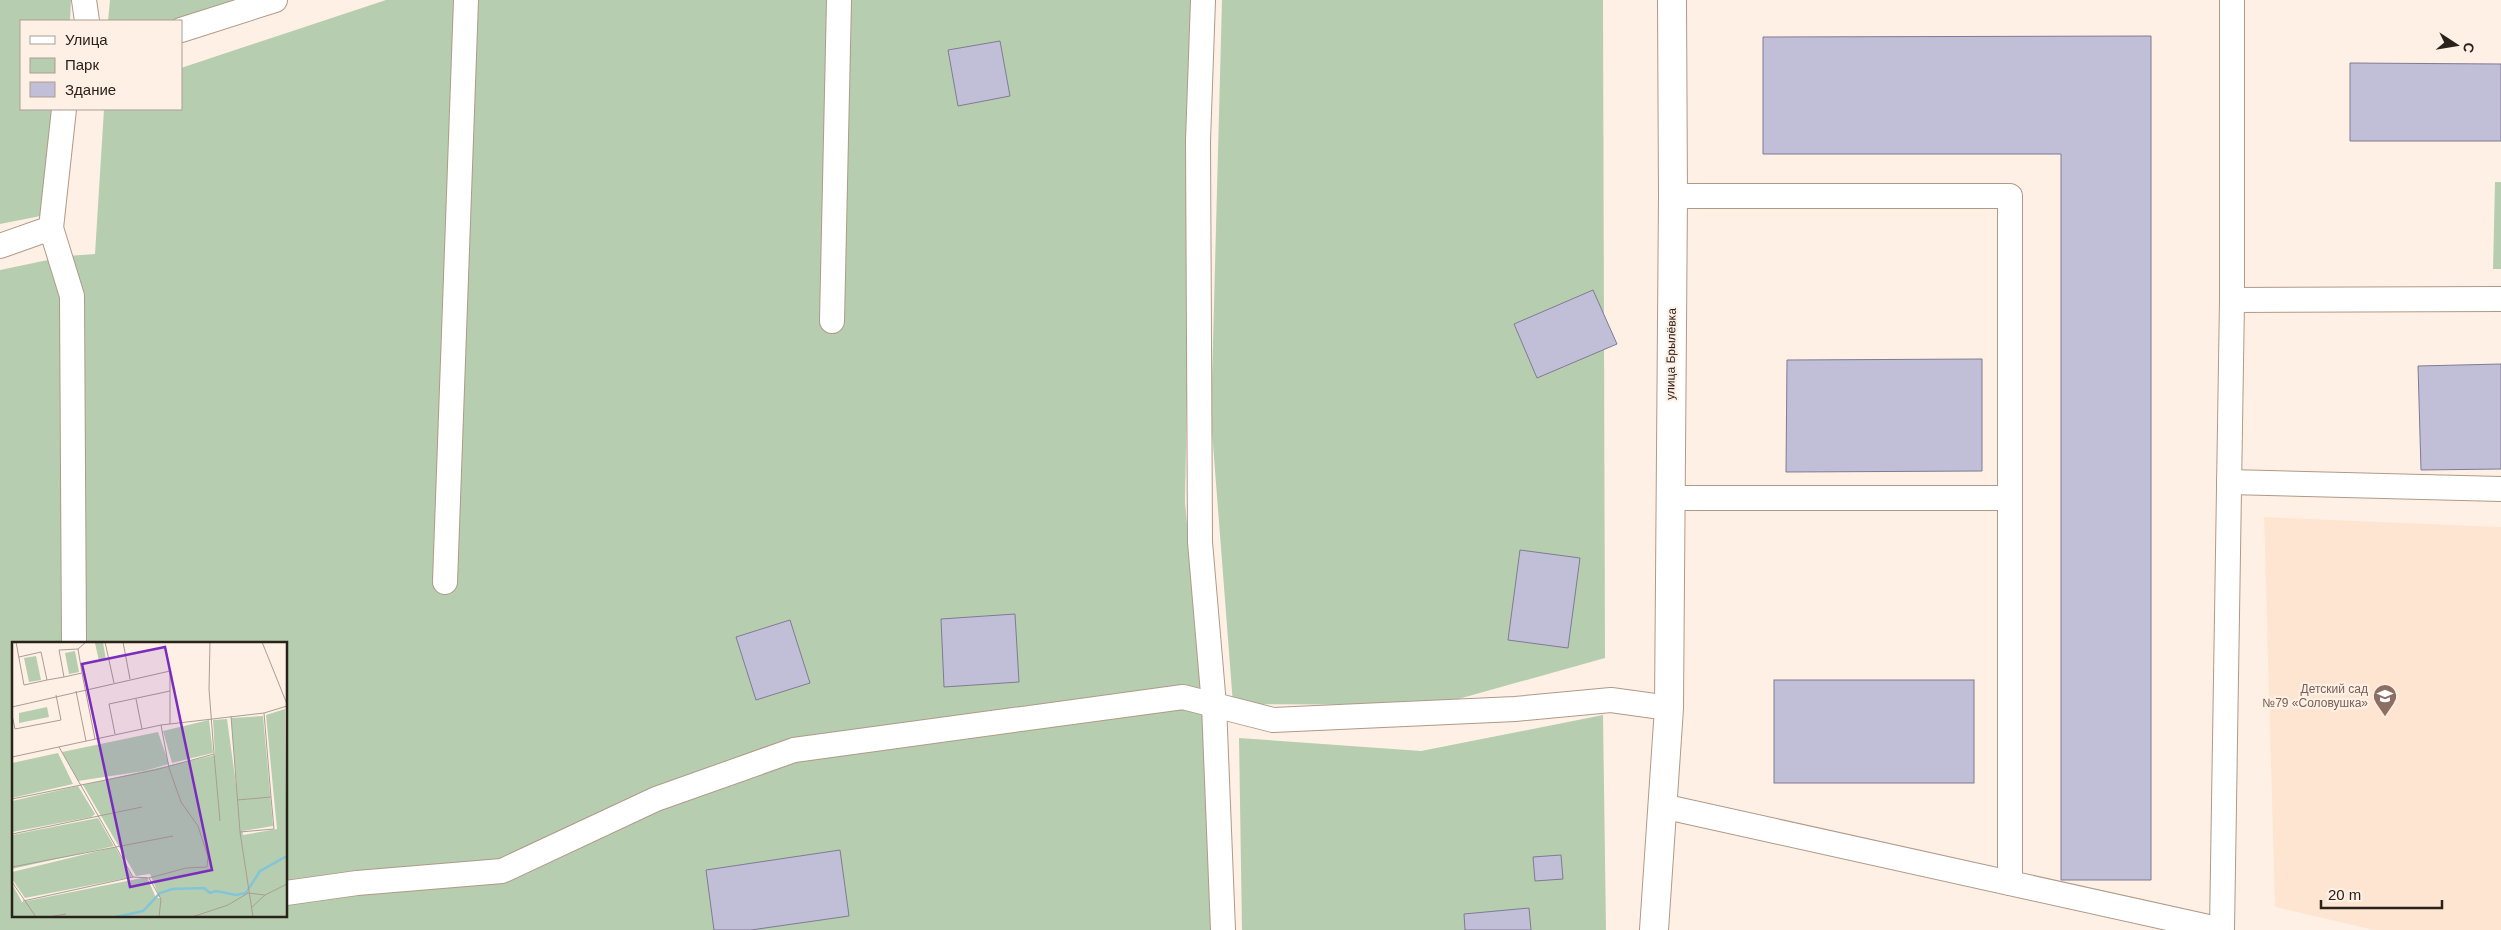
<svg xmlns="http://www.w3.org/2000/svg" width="2501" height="930" viewBox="0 0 2501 930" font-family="Arial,sans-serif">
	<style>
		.built { fill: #fee5d2 }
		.green { fill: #b6ceaf; fill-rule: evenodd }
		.building { fill: #c1bed8; stroke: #7f7b93 }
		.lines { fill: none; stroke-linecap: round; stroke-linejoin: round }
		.lane-casing { stroke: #b09988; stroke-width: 26 }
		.street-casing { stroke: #b09988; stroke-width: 30 }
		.lane { stroke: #fff; stroke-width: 24 }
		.street { stroke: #fff; stroke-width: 28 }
		.labels { text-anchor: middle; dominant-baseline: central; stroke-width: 4.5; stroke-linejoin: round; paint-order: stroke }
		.street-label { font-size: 12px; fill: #29211a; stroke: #fff0e5 }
		.education-label { font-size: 12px; fill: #785e54; stroke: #fff0e5; text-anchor: end }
		.inset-river { fill: none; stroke: #83c4d9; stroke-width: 2.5 }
		.inset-road { fill: none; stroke: #a99d94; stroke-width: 1 }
		.view { fill: #7b2cbf; fill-opacity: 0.15; stroke: #7b2cbf; stroke-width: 2.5 }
		.inset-edge { fill: none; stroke: #29211a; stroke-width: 2.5 }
	</style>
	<rect width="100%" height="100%" fill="#fff0e5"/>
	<path class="built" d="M2264,517L2501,527V930H2374L2275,907Z"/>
	<g class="green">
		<path d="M0,0H71L70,21H21V109H65L62,161L66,211L0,224Z"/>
		<path d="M110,0H253L181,21H108Z"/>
		<path d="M386,0H1194L1185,502L1206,741L1212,930H0V270L67,256L95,254L104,109H181V68ZM14,644H286V916H14Z"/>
		<path d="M1222,0H1603L1605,658L1437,705L1233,704L1211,418Z"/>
		<path d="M2495,182H2501V269H2493Z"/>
		<path d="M1603,715L1606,930H1242L1239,738L1421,751Z"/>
	</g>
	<g class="building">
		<path d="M2151,36V880H2061V154H1763V37Z"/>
		<path d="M1000,41L1010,96L958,106L948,50Z"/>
		<path d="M2350,63L2501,64V141H2350Z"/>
		<path d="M1593,290L1617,344L1537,378L1514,324Z"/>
		<path d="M1982,359V471L1786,472L1787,360Z"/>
		<path d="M2501,364V469L2421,470L2418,366Z"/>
		<path d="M1520,550L1580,558L1568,648L1508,640Z"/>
		<path d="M1015,614L1019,682L944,687L941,619Z"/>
		<path d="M790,620L810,683L756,700L736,637Z"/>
		<rect x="1774" y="680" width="200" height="103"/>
		<path d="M840,850L849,916L751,930H714L706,870Z"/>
		<path d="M1561,855L1563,879L1535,881L1533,857Z"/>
		<path d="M1529,908L1531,930H1465L1464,914Z"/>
	</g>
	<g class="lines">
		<g class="lane-casing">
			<g id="lane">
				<path d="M84,0L87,21"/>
				<path d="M1203,0L1198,141L1200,542L1214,705L1223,930"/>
				<path d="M181,30L275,0"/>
				<path d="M1673,196H2010V883"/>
				<path d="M51,228L72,296L74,644"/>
				<path d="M0,246L51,228L64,109"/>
				<path d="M2232,300L2501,299"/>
				<path d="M832,321L839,0"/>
				<path d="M2229,482L2501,489"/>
				<path d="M1670,498H2010"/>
				<path d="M445,582L466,0"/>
				<path d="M1662,806L2222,930L2232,300V0"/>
				<path d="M286,893L357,883L502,871L656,799L794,750L1183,697L1273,720L1515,709L1611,700L1669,708"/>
			</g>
		</g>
		<g class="street-casing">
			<path id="street" d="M1654,930L1669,708L1673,196L1672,0"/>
		</g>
		<use href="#lane" class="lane"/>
		<use href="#street" class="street"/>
	</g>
	<defs>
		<g id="school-pin" transform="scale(1.25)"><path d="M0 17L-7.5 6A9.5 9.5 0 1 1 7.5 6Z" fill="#8d6e63" stroke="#fff0e5"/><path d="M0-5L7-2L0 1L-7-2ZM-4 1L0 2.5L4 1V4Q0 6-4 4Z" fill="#fff"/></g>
	</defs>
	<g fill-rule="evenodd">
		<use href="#school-pin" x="2385" y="696"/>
	</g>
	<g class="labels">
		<g class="street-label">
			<text transform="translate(1671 354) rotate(-89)">улица Брылёвка</text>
		</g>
		<g class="education-label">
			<text x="2368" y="689">Детский сад<tspan x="2368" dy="14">№79 «Соловушка»</tspan></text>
		</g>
	</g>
	<g transform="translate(12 642)">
		<rect width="275" height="275" fill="#fff0e5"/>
		<path d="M91,0L94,18L87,19L83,1ZM63,9L67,30L57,32L53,11ZM24,14L29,38L17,40L12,16ZM35,65L37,75L7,81V71ZM273,67L275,275H0V242L10,260L135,235L144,256H148L138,232L124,234L71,143L203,113L201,78L215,77L231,193L265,187L254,73ZM251,74L261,184L231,189L228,185L219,76ZM197,78L201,111L160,121L151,89ZM146,90L157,122L132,129L66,139L50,110ZM46,111L61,142L0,156V121ZM66,144L83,172L79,175L0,190V159ZM86,176L102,204L0,227V193ZM103,205L120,235L13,256L0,237V230Z" fill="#b6ceaf"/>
		<path class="inset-river" d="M104,275L131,269L148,251L160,247L192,246L198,251L204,249L224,253L234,251L248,229L275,214"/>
		<path class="inset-road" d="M4,0L12,43L35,38L29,10L7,15M93,0L102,41M111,0L118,37M250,0L275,62M66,7L70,31L52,35L47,8L66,7L74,0M70,31L83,97M35,38L52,35M64,49L74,99M124,57L130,87M0,65L158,29V82M0,73L3,87L49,78L44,53M219,74L228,190L241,275M103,92L97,62L158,49M47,105L121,235M202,112L208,179M0,115L149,83L252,71L275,64M0,157L143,128L202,112L197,47L198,0M225,158L259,155L252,71M228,190L262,187L259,155M0,192L130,165M0,225L161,194M137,236L174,226L195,225L196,215L186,184L169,160L157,126L149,83M0,240L24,275M11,259L121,235L137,236L149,257L147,275M239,266L253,253M37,275L54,272M180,275L216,263L236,251L253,253L275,242"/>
		<path class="view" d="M153,5L200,228L118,245L70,22Z"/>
		<rect width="275" height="275" class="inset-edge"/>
	</g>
	<rect x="20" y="20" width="162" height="90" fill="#fff0e5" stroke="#a99d94"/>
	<rect x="30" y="36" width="25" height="8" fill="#ffffff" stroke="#a99d94"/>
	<text x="65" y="45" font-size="15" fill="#29211a">Улица</text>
	<rect x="30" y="58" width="25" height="15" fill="#b6ceaf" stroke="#a99d94"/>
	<text x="65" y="70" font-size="15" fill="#29211a">Парк</text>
	<rect x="30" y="82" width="25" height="15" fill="#c1bed8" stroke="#a99d94"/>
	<text x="65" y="95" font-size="15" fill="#29211a">Здание</text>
	<g transform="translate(2456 45) rotate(102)" stroke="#fff0e5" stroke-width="4" paint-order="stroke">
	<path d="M0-4L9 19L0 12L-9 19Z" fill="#29211a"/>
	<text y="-8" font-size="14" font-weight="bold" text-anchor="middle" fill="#29211a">С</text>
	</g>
	<path d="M2321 900v8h121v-8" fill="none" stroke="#29211a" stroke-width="2.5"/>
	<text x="2328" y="900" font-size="15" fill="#29211a" stroke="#fff0e5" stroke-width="4" paint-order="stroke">20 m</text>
</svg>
